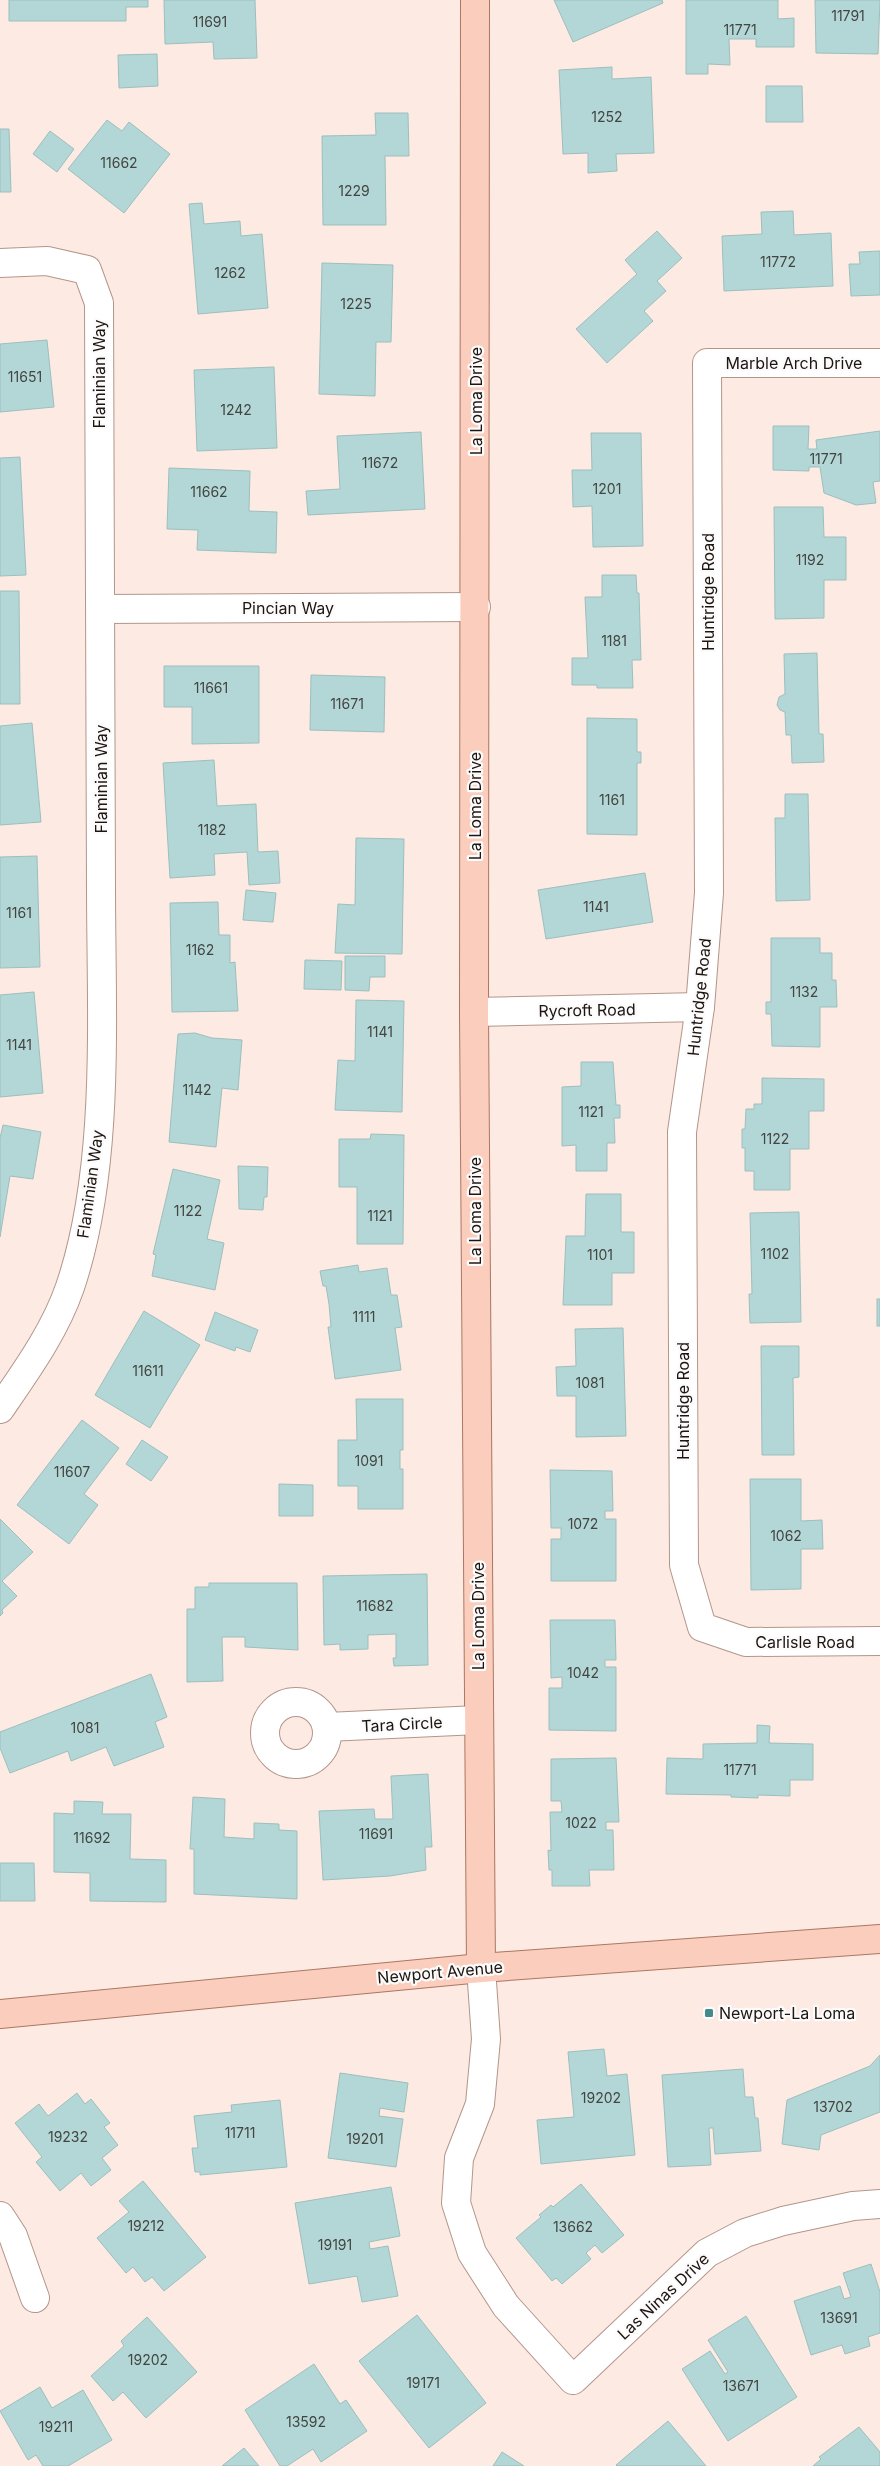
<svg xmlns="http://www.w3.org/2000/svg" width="880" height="2466" viewBox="0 0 880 2466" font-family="Inter,sans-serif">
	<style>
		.building { fill: #b3d7d6; stroke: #9cbfbe }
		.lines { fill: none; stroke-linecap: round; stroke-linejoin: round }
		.minor-casing { stroke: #b3968b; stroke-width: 30 }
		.major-casing { stroke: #ac7663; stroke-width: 30 }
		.minor { stroke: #fff; stroke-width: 28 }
		.major { stroke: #fbcdbc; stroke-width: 28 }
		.poi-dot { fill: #448c8a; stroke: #fbfbfb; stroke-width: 2 }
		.labels { text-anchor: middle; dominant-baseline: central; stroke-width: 4.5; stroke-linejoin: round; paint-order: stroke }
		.number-label { font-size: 14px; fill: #434542 }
		.street-label { font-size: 16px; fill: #1e1410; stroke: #fbfbfb }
		.poi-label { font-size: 16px; fill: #1e1410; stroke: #fbfbfb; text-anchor: start }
	</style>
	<rect width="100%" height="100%" fill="#fdeae3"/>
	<g class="building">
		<path d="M9,0H148V7H126V21H9Z"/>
		<path d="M164,0H255L257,58L214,59L213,42L165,44Z"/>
		<path d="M554,0H662L663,3L573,42Z"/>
		<path d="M686,0H778V19L794,18V47H756V39H729L730,65L708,64V74H686Z"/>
		<path d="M815,0H880L878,54L816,53Z"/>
		<path d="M157,54L158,86L119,88L118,55Z"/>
		<path d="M612,67V79L651,77L654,153L616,154L617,171L588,173V153L563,154L559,70Z"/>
		<path d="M766,86H802L803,122H766Z"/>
		<path d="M375,113H408L409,156H385L386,225H323L322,136L376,135Z"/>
		<path d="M107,120L122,131L129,122L170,154L124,213L68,169Z"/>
		<path d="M0,129H9L11,192H0Z"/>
		<path d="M50,131L74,149L57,172L33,154Z"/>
		<path d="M202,203L204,224L240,221L241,236L262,234L268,308L198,314L189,204Z"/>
		<path d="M793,211L794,235L831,233L833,286L724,291L722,236L762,234L761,212Z"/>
		<path d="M657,231L682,258L657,281L666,291L644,311L653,321L607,363L576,329L637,274L625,260Z"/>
		<path d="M880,251V295L851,296L849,264H860L859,252Z"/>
		<path d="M322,263L393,265L391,342H376L375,396L319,394Z"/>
		<path d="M47,340L54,407L0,412V344Z"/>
		<path d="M274,367L277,448L197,451L194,370Z"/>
		<path d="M773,426H809L808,449H817L816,440L880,431V481L873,482L876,503L856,505L824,493L820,467H809V471L773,470Z"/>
		<path d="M421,432L425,509L308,515L306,491L340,489L337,436Z"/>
		<path d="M591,433H641L643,546L593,547L592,506L573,507L572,470H592Z"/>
		<path d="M20,457L26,575L0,576V458Z"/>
		<path d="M169,468L250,471L249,511L277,512L276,553L197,550L198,530L167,529Z"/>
		<path d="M774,507H823L824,537H846V580H824V618L775,619Z"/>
		<path d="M602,575H636L637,593H639L641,660H632L633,688H597V685H572V658H588L585,597H602Z"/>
		<path d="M0,591H19L20,704H0Z"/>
		<path d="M817,653L819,734H823L824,762L792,763L791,735H786L785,712L780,710L777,705L779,697L785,694L784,654Z"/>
		<path d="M164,666H259V743L192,744V707H164Z"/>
		<path d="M311,675L385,677L384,732L310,730Z"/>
		<path d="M587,718L637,719V752H641V763H637V835L587,834Z"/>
		<path d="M32,723L41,822L0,825V726Z"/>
		<path d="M214,760L217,806L256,804L258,852L278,851L280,883L249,885L247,852L214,854L215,875L170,878L163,763Z"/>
		<path d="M785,794H808L810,900L776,901L775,818H785Z"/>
		<path d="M356,838L404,839L402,954L335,953L338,904L355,905Z"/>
		<path d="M37,856L40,967L0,968V857Z"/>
		<path d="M645,873L653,922L546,939L538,890Z"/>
		<path d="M246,890L276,893L273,922L243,920Z"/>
		<path d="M218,902L219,935H230V963L235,962L238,1011L172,1012L170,903Z"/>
		<path d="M771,938H820V953H832V980H836L837,1007H820V1047L772,1046L771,1014H766V1002H771Z"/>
		<path d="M345,956H385V977H370L369,991L345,990Z"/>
		<path d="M305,960L342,961L341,990L304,989Z"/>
		<path d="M34,992L43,1093L0,1097V995Z"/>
		<path d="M356,1000L404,1001L402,1112L335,1110L338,1060L355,1061Z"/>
		<path d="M195,1033L212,1038L242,1040L238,1090L222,1088L216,1147L169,1142L178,1034Z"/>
		<path d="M581,1062H613L616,1105H620V1118H614L615,1143H607V1171H576V1145L562,1146V1087L581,1086Z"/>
		<path d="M762,1078L824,1079V1111H809V1149H790V1190H754V1171H745V1148H742V1129H745L746,1109H754V1104H762Z"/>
		<path d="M3,1125L41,1132L33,1179L10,1176L0,1237V1138Z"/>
		<path d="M371,1134L404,1135L403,1244H357V1187H339V1139H370Z"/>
		<path d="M238,1166L268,1167L267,1197H264L263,1210L239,1209Z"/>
		<path d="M173,1169L220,1180L207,1239L224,1243L215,1290L152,1276L156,1255L153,1254Z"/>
		<path d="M586,1194H621V1232H634V1273H612V1305H563L566,1236H585Z"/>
		<path d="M799,1212L801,1322L750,1323L749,1294H752L750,1213Z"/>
		<path d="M358,1265L359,1272L387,1268L391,1295H397L402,1327L395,1328L401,1370L335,1379L328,1327H331L329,1304L326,1286H323L320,1271Z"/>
		<rect x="877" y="1299" width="3" height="27"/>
		<path d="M144,1311L200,1345L150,1428L95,1395Z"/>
		<path d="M215,1312L258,1330L250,1352L236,1347L235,1351L205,1340Z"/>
		<path d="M623,1328L626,1436L576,1437V1396H557L556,1367L576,1366L575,1329Z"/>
		<path d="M761,1346H799V1377L793,1378L794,1455H762Z"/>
		<path d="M356,1399H403V1450H400V1469H403V1509H358V1486H338V1440H357Z"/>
		<path d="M82,1420L119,1448L84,1494L98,1505L69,1544L17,1505Z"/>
		<path d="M142,1440L168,1457L151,1481L126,1464Z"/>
		<path d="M550,1470L612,1471L613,1511H605V1519H616V1581H551V1539H561V1528H551Z"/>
		<path d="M750,1479H801V1521L822,1520L823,1549H801V1589L751,1590Z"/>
		<path d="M279,1484L313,1485V1516H279Z"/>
		<path d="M0,1519L33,1552L2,1581L17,1596L2,1610L3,1613L0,1616Z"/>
		<path d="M427,1574L428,1665L394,1666L393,1658H396V1634L368,1635V1649L340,1650V1644L324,1645L323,1576Z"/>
		<path d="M209,1583H297L298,1650L245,1647V1637H222L223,1681L187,1682V1609H195V1587H209Z"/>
		<path d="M550,1620H615L616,1660H605V1667H616V1731L549,1730V1688H562V1677L551,1678Z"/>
		<path d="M151,1674L167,1717L155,1722L164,1747L114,1766L106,1747L71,1761L68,1751L10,1773L0,1748V1732Z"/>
		<path d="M757,1725L770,1726L769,1743L813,1744V1780H790V1796L758,1795V1798L731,1797V1795L666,1794L667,1758L703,1759V1744L757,1743Z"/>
		<path d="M616,1758L619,1822H606V1830H613L614,1870H589L590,1886H552V1870H549L548,1850L551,1851L550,1812H562L561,1801H551V1759Z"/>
		<path d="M428,1774L432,1847H425L426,1870L390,1876L323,1880L319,1811L374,1809L375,1819H393L391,1776Z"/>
		<path d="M193,1797L225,1799L224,1837L254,1839V1823L279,1824V1830L297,1831V1899L194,1894V1849H190Z"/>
		<path d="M74,1801L103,1802L102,1814H131L130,1859L166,1860V1902L90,1901V1873L54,1872V1813L74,1814Z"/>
		<path d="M0,1863H34L35,1901H0Z"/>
		<path d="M604,2049L607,2076L627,2074L635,2155L541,2164L537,2120L574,2117L568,2052Z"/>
		<path d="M880,2055V2112L821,2135L819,2150L782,2144L787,2100L870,2066Z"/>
		<path d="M743,2069L745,2097H753L755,2118H758L761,2151L715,2154L713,2128H709L711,2165L668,2167L662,2075Z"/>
		<path d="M340,2073L408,2083L404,2112L380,2108L379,2116L403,2119L396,2167L328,2158Z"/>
		<path d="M77,2093L85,2104L91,2099L110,2123L104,2127L118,2145L102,2158L111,2170L91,2186L81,2173L60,2191L36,2162L42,2157L15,2123L39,2104L48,2116Z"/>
		<path d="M280,2100L287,2167L200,2175V2172H195L192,2148H198L194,2116L232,2112L231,2105Z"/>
		<path d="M143,2181L206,2257L164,2291L152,2277L145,2282L133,2267L126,2273L97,2238L129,2212L119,2201Z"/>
		<path d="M581,2184L624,2235L602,2253L595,2245L586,2253L591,2259L562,2284L556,2278L552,2281L516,2238L541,2217L539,2215L551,2205L553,2207Z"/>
		<path d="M391,2187L400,2236L369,2242L370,2249L388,2246L398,2296L362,2302L357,2276L309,2284L295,2203Z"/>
		<path d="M871,2264L880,2292V2333L868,2337L870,2346L845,2354L842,2345L811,2355L794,2301L840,2286L844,2299L851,2297L843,2273Z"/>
		<path d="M417,2315L486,2403L429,2448L359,2361Z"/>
		<path d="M746,2316L797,2397L728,2441L682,2369L710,2351L725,2374L728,2372L708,2340Z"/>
		<path d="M147,2317L197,2372L146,2418L123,2392L113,2401L91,2376L124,2346L121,2341Z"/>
		<path d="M314,2364L340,2404L346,2400L367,2431L321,2462L313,2449L287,2466H280L245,2410Z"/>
		<path d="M40,2387L52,2408L83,2390L112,2440L68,2466H43L36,2455L28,2460L0,2411Z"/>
		<path d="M668,2421L706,2466H617L616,2465Z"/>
		<path d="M859,2427L880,2452V2466H813L821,2459L819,2457Z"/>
		<path d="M244,2448L259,2466H222Z"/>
		<path d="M502,2452L524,2466H493Z"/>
	</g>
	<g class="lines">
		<g class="minor-casing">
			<g id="minor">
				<path d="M0,263L47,261L87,270L99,303C100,497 101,692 101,887C101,1013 111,1166 70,1287C55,1331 26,1371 0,1409"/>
				<path d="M880,363H707L709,893L700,1007L682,1132L684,1565L702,1627L746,1642L880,1641"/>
				<path d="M101,609L476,607"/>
				<path d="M474,1012L700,1007"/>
				<circle cx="296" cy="1733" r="31"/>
				<path d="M327,1727L478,1720"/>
				<path d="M481,1968L486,2039L480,2104L459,2158L456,2203L472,2253L506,2306L573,2380L707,2253L745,2233L783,2221L853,2206L880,2204"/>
				<path d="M0,2216L13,2236L35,2298"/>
			</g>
		</g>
		<g class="major-casing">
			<g id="major">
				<path d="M475,0L474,1012L481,1968"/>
				<path d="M0,2014L481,1968L880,1939"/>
			</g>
		</g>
		<use href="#minor" class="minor"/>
		<use href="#major" class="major"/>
	</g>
	<rect class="poi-dot" x="704" y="2008" width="10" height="10" rx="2.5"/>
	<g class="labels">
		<g class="number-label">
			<text x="848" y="15">11791</text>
			<text x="210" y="21">11691</text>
			<text x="740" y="29">11771</text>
			<text x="607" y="116">1252</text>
			<text x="119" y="162">11662</text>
			<text x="354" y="190">1229</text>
			<text x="778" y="261">11772</text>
			<text x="230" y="272">1262</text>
			<text x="356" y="303">1225</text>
			<text x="25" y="376">11651</text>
			<text x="236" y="409">1242</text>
			<text x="826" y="458">11771</text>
			<text x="380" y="462">11672</text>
			<text x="607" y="488">1201</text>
			<text x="209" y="491">11662</text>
			<text x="810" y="559">1192</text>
			<text x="614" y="640">1181</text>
			<text x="211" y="687">11661</text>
			<text x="347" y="703">11671</text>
			<text x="612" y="799">1161</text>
			<text x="212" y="829">1182</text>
			<text x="596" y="906">1141</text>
			<text x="19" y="912">1161</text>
			<text x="200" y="949">1162</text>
			<text x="804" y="991">1132</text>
			<text x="380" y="1031">1141</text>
			<text x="19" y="1044">1141</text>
			<text x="197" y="1089">1142</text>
			<text x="591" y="1111">1121</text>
			<text x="775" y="1138">1122</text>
			<text x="188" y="1210">1122</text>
			<text x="380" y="1215">1121</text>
			<text x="775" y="1253">1102</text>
			<text x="600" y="1254">1101</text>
			<text x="364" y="1316">1111</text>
			<text x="148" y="1370">11611</text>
			<text x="590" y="1382">1081</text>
			<text x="369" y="1460">1091</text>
			<text x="72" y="1471">11607</text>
			<text x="583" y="1523">1072</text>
			<text x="786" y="1535">1062</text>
			<text x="375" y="1605">11682</text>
			<text x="583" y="1672">1042</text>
			<text x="85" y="1727">1081</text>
			<text x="740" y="1769">11771</text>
			<text x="581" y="1822">1022</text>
			<text x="376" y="1833">11691</text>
			<text x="92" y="1837">11692</text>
			<text x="601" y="2097">19202</text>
			<text x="833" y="2106">13702</text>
			<text x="240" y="2132">11711</text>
			<text x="68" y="2136">19232</text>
			<text x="365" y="2138">19201</text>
			<text x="146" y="2225">19212</text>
			<text x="573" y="2226">13662</text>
			<text x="335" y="2244">19191</text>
			<text x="839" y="2317">13691</text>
			<text x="148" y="2359">19202</text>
			<text x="423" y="2382">19171</text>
			<text x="741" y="2385">13671</text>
			<text x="306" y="2421">13592</text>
			<text x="56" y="2426">19211</text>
		</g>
		<g class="street-label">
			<text x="794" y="363">Marble Arch Drive</text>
			<text transform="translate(99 374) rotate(-90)">Flaminian Way</text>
			<text transform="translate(476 401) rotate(-90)">La Loma Drive</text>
			<text transform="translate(708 592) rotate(-90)">Huntridge Road</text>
			<text x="288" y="608">Pincian Way</text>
			<text transform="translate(101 779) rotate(-90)">Flaminian Way</text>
			<text transform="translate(475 806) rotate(-90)">La Loma Drive</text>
			<text transform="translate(699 997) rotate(-84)">Huntridge Road</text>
			<text transform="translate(587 1010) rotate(-1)">Rycroft Road</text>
			<text transform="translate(90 1184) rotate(-82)">Flaminian Way</text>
			<text transform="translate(475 1211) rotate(-90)">La Loma Drive</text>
			<text transform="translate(683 1401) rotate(-90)">Huntridge Road</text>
			<text transform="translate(478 1616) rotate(-90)">La Loma Drive</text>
			<text x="805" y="1642">Carlisle Road</text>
			<text transform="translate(402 1724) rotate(-3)">Tara Circle</text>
			<text transform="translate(440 1972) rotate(-5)">Newport Avenue</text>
			<text transform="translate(663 2296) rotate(-43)">Las Ninas Drive</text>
		</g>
		<g class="poi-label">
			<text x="719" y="2013">Newport-La Loma</text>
		</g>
	</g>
</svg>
